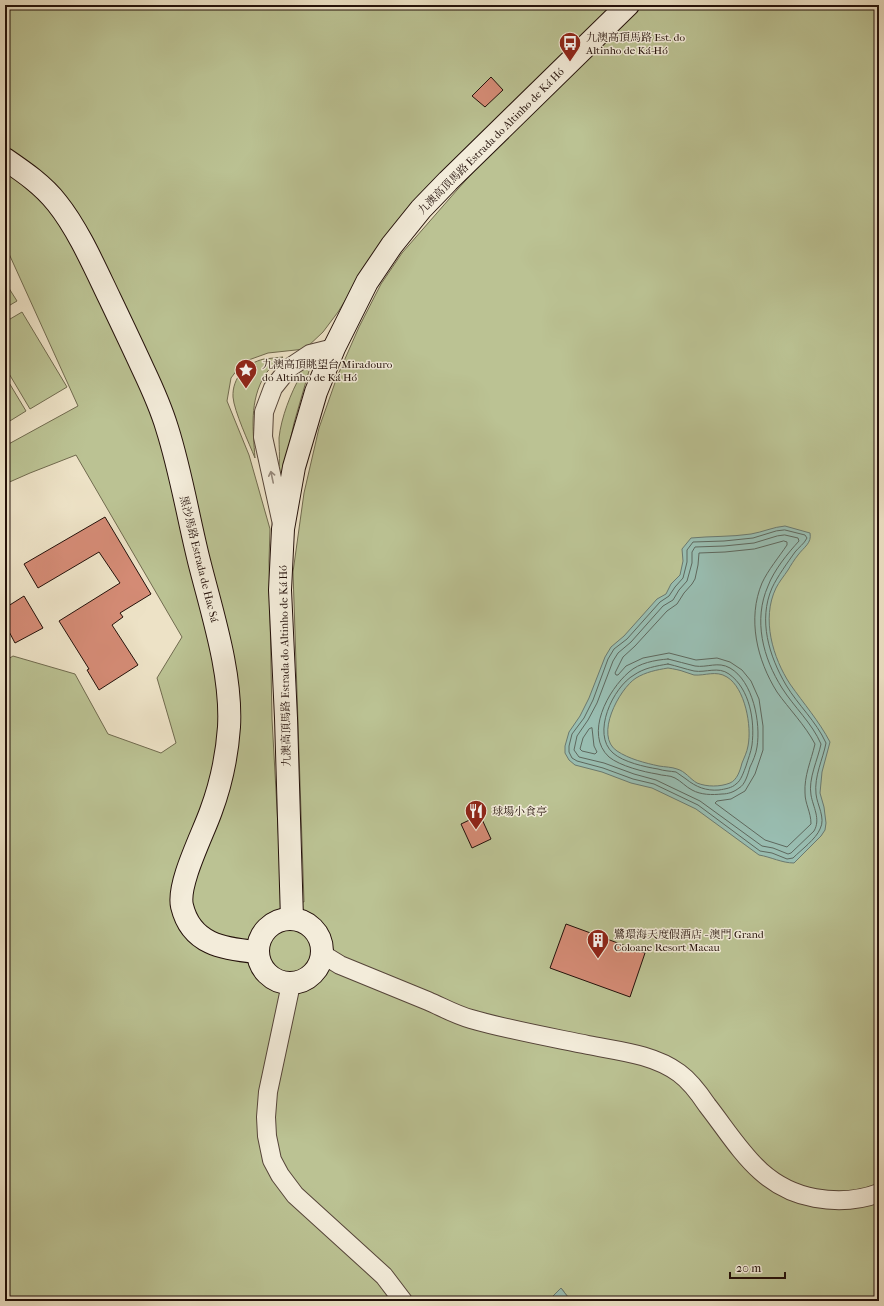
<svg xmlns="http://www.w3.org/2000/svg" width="884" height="1306" viewBox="0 0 884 1306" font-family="'IM FELL French Canon','Noto Serif SC',serif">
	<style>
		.green { fill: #bbc293; stroke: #706a4e; fill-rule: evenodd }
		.water { fill: #99beb2; stroke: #6a796f; fill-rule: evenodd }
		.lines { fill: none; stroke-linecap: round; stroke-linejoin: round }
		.shore { stroke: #5e685e; stroke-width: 1 }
		.building { fill: #d48b75; stroke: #24110a }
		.street-casing { stroke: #564539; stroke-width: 20 }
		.secondary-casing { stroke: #24110a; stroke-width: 24 }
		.street { stroke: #f3ecda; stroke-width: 18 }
		.secondary { stroke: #f3ecda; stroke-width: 22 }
		.oneway { stroke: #96897c }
		.labels { text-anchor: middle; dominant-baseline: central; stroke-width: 3; stroke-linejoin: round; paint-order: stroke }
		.poi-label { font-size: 11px; fill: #24110a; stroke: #f3ecda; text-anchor: start }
		.street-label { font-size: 11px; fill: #24110a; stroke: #f3ecda }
	</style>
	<rect width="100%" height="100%" fill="#ede2c6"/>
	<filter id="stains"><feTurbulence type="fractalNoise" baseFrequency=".005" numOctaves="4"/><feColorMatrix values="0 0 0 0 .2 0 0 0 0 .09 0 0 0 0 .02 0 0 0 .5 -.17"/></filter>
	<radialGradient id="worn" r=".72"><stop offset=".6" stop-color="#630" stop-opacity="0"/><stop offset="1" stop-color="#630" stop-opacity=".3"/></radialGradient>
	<g class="green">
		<path d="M5,5H879V1301H571L561,1288L548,1301H5V661L13,656L75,674L108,734L161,753L176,743L157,678L182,637L76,455L30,473L5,484V446L78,406L5,245ZM596,36L457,190L402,253L381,284L359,327L337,377L319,428L304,493L293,572L304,902L282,899L272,719L269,561L270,529L249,455L227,401L231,378L243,362L268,353L305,349L323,332L338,312L386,235Z"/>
		<path d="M5,282L17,301L5,308Z"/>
		<path d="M22,312L67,387L30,409L5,367V322Z"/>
		<path d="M283,357C277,363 269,368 265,375C249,401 253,430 255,458C249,443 234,411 233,397C232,378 246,363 264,359C270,358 277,358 283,357Z"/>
		<path d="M311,364L294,423L282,478L279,479L274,470L279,466C280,456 279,447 279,438C281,418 291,392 301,375L297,371L306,365Z"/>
		<path d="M5,376L26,411L5,424Z"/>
	</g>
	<g class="water">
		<path d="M785,526L810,533C812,543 804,547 798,555C794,560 791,565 788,570C784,576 779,582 776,588C761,619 773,658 790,684C804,704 819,721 830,742L822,772L820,793L824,807L826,823L825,830L821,836L794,863C782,863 771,857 759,855L696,809L652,788L631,783L602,772L575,765L569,760L565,753V746L569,732L580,716L589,698L605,657L611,647L624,636L657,599L666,594L671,584L680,575L683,561L682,549L691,538C711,536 731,537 751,534C763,532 773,527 785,526ZM668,668C674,669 680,670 685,672C688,673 691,674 694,675C705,676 716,670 727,677C745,688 752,726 748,746C747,752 744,758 742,763C740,771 737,780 730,783C720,787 707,787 697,783C690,779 685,771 677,769C672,767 665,767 659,766C645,763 629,759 617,751C594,736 619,689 636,678C646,672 656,670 668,668Z"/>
		<path d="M561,1288L571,1301H548Z"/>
	</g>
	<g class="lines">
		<g class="shore">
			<path d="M785,530L805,535L807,538C804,544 799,547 795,552C788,562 777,577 772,588C758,620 769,656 786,685C798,705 816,721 826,743C823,759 814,776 816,794C817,805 826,818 820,829C816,839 801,850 793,858L787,859L772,853L760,851L698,805L654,784L633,779L603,768L577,761L572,758L569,752V746L572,734L584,718L593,700L608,659L614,649L627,639L660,602L669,596L675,587L683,578L687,562V550L693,542L724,541L753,538L776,531Z"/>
			<path d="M785,535L798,538L799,541C788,553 774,570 768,586C753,620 763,658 782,688C794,707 812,723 821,744C818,759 808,779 811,795C813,807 821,819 814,831L791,853L788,854L773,848L762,846L700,801L656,780L634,774L604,763L579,757L574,750L577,736L588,720L597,703L613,661L618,653L631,642L663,606L673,600L679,590L687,581L692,563V552L695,547L724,546L754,543L777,536Z"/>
			<path d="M784,541L787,542V545C779,557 768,570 762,583C747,619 757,660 777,692C789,709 805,725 815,744C811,761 804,776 805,793C805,804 811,812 811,824L787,847L765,840L715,803L717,801L731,799L745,791L755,774L763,750V726L759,699L751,681L742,670L730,662L717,658L696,660L669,653L643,658L626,666L618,675H616L615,673L623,657L635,646L667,611L677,604L684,593L692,584L695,579L698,565L699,553L725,552L754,549Z"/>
			<path d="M668,659C677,661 686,664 695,666C707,668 718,661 730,668C753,681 761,723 757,747C756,754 753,761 750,767C748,774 745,785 739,788C734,792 728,794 722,794C712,795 701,795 692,790C686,787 681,781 675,778C670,775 663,776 657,774C644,772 620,766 609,757C584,734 608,690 629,672C639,663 655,660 668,659Z"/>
			<path d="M668,664C677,666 685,669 694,671C706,673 718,666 729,674C750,689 755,721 752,745C751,752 748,759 746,766C744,771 741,781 736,784C732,788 725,789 719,790C706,791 696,787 686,779C683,777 679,774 676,772C670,771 664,771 658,769C645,767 623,762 613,753C591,734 613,687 634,675C644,668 656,666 668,664Z"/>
			<path d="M592,728L594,746L597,752L595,754L582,751L580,749L583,738L589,729Z"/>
		</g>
	</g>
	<g class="building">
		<path d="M491,77L503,90L485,107L472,96Z"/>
		<path d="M105,517L151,594L120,613L123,617L112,625L138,665L99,690L87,670L89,669L59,621L120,583L99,552L38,588L24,564Z"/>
		<path d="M24,596L43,628L15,643L5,624V608Z"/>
		<path d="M480,815L491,839L472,848L461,824Z"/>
		<path d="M566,924L645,953L630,997L550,968Z"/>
	</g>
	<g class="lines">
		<g class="street-casing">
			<g id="street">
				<path d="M282,524L263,437L264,412L273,388L289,368L310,354L334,348"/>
				<path d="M322,952L327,957L340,965C369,977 399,989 428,1001C442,1007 456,1015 471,1019C509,1030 549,1037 588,1045C618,1051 653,1054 679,1073C690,1081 699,1093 707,1105C739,1146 760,1188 815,1198C837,1202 858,1201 879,1193"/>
				<path d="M291,984L268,1092L266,1117L267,1136L272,1160L280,1175L295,1195L384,1276L403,1301"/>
			</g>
		</g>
		<g class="secondary-casing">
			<g id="secondary">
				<path d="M5,159C24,172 43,185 57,203C78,229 95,268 110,299C121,322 132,345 143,369C152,388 161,408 167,428C181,472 188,517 199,561C212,613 232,673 229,727C227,756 221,784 211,811C203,834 177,884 182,906C191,944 223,949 257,952"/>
				<circle cx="290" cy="951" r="32"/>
				<path d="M292,919L286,718L280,590L283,529L294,467L316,392L334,348L367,282L392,245L421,209L448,181L628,5"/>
			</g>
		</g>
		<use href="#street" class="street"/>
		<use href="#secondary" class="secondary"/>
	</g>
	<defs><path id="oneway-shaft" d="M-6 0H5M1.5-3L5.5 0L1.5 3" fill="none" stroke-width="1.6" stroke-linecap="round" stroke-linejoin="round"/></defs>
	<use class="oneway" href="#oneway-shaft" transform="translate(272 477) rotate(-102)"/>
	<defs>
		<g id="bus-pin" transform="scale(1.15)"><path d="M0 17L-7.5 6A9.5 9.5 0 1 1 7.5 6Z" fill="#8f2418" stroke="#f3ecda"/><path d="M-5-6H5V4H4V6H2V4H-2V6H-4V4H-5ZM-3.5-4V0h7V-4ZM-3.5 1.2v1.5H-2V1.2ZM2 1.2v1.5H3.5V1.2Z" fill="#fff"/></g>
		<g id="sight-pin" transform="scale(1.15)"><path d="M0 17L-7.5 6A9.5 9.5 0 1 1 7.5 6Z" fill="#8f2418" stroke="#f3ecda"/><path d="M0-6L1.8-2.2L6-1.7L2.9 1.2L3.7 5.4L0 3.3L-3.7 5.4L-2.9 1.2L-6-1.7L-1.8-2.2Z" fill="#fff"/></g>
		<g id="restaurant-pin" transform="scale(1.15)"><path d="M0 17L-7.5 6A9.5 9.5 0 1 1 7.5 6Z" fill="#8f2418" stroke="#f3ecda"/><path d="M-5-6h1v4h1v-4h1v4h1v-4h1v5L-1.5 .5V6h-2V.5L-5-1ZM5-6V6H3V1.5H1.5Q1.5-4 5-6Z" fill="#fff"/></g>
		<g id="building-pin" transform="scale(1.15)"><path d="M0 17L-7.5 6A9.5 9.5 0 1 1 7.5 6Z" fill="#8f2418" stroke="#f3ecda"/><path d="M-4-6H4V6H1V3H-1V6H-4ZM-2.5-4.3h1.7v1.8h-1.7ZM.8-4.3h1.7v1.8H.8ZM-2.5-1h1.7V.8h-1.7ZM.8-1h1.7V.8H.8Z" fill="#fff"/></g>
	</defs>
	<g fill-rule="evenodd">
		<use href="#bus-pin" x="570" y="43"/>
		<use href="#sight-pin" x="246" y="370"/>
		<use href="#restaurant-pin" x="476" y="811"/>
		<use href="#building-pin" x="598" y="940"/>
	</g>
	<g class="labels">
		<g class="poi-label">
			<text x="586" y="37">九澳高頂馬路 Est. do<tspan x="586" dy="13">Altinho de Ká-Hó</tspan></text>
			<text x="262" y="364">九澳高頂眺望台 Miradouro<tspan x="262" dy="13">do Altinho de Ká Hó</tspan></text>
			<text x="492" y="811">球場小食亭</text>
			<text x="614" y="934">鷺環海天度假酒店 - 澳門 Grand<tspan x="614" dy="13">Coloane Resort Macau</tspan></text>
		</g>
		<g class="street-label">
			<text transform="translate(491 141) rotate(-45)">九澳高頂馬路 Estrada do Altinho de Ká Hó</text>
			<text transform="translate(199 559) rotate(76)">黑沙馬路 Estrada de Hac Sá</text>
			<text transform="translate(285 666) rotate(-91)">九澳高頂馬路 Estrada do Altinho de Ká Hó</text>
		</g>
	</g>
	<rect width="884" height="1306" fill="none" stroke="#ede2c6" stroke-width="20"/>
	<rect x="6" y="6" width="872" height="1294" fill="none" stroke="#24110a" stroke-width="2"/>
	<rect x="10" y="10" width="864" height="1286" fill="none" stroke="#24110a"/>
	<path d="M730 1272v6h55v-6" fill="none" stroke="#24110a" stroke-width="2"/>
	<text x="736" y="1272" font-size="12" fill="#24110a" stroke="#f3ecda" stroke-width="3" paint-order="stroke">20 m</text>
	<rect width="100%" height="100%" filter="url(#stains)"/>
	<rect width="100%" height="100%" fill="url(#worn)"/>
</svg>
